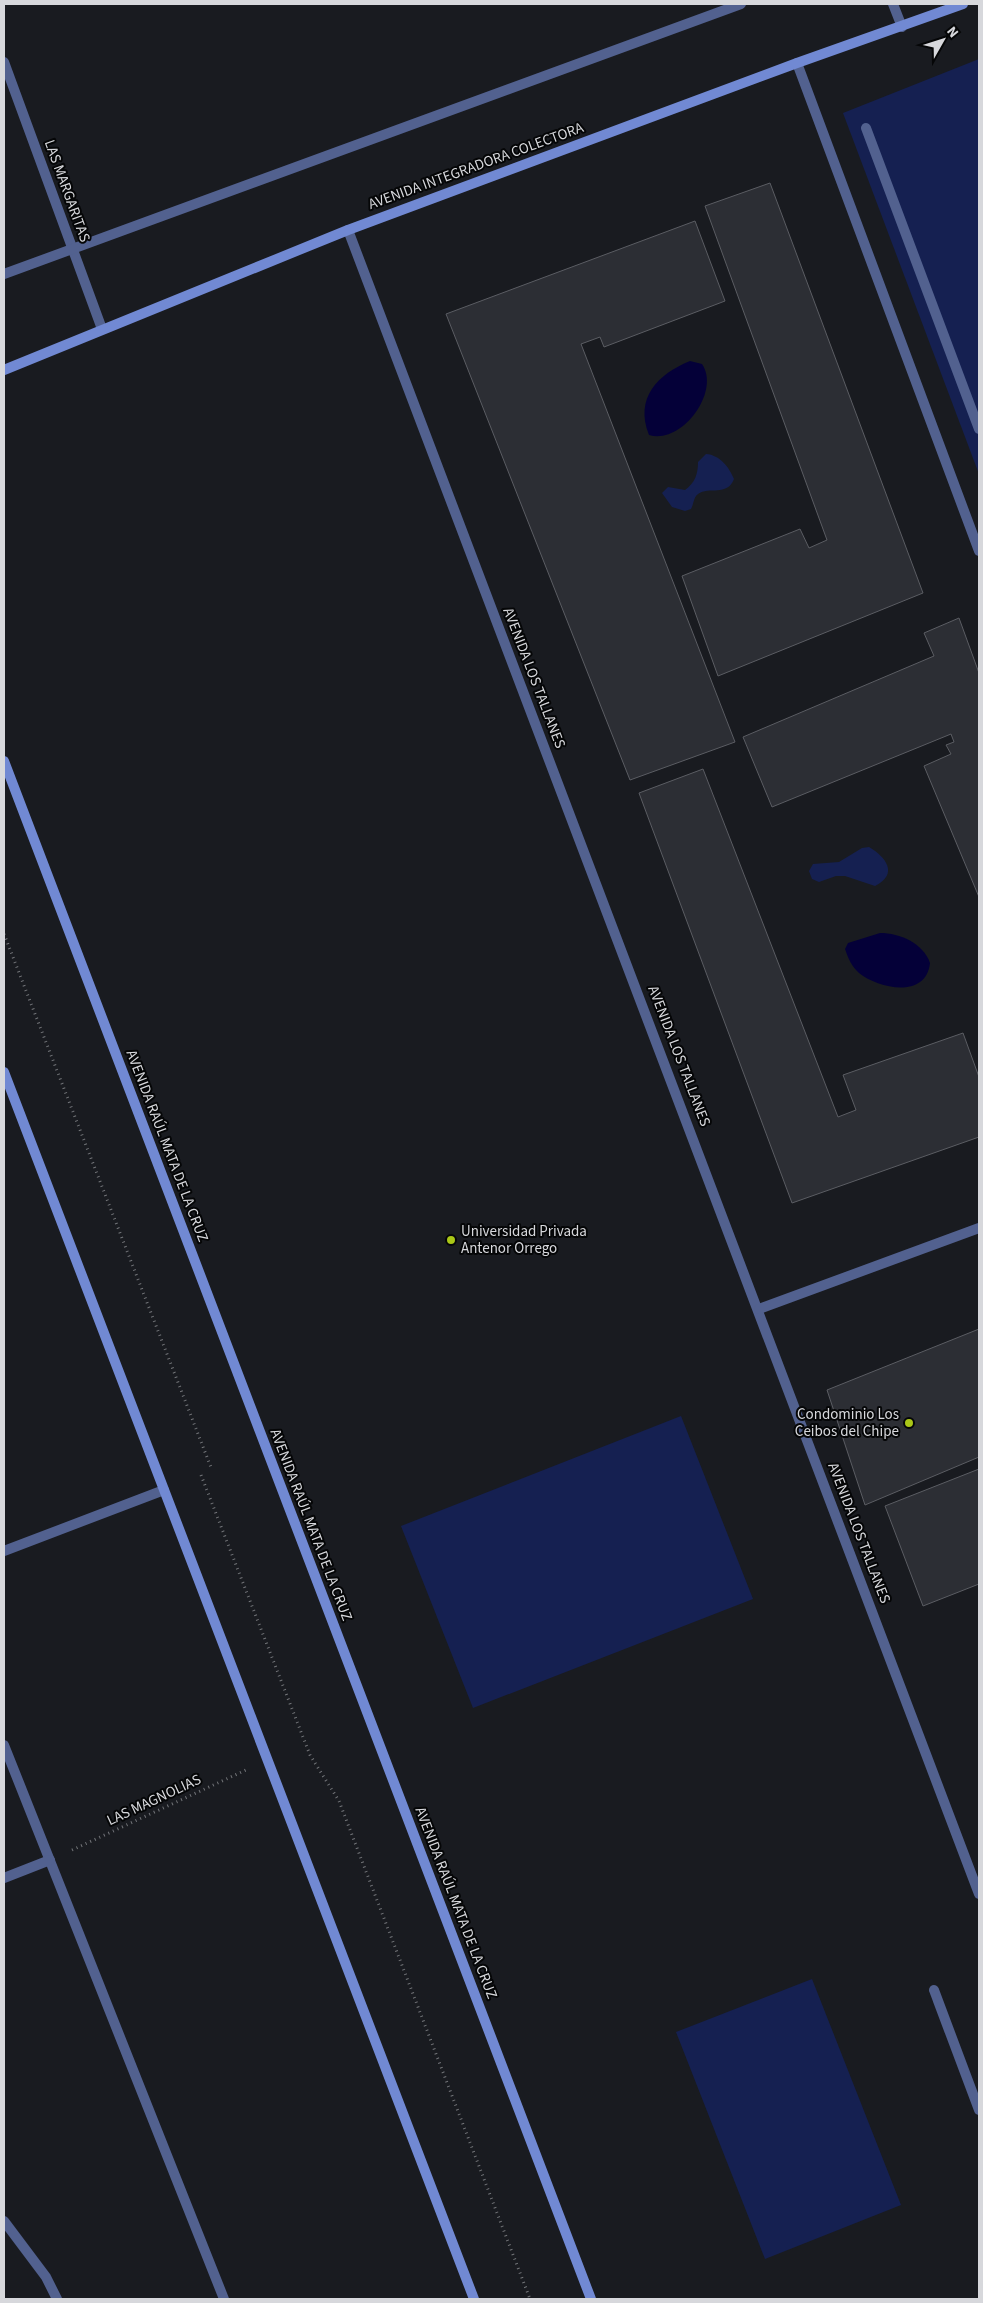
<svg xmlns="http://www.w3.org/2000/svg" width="983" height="2303" viewBox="0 0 983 2303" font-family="'Source Sans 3',sans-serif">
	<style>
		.green { fill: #152051 }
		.water { fill: #040038 }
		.building { fill: #2c2e34; stroke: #5b5d63 }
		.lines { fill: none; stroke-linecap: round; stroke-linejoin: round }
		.path { stroke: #737579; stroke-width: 3; stroke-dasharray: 1 4; stroke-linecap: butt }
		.lane { stroke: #52618f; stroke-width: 10 }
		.street { stroke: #52618f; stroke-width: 10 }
		.secondary { stroke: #7189d3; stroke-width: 10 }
		.poi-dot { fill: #aac717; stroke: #050607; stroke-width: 2 }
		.labels { text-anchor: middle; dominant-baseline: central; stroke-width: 4; stroke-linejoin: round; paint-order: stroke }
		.street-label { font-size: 15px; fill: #d7d8dc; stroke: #050607 }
		.poi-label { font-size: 15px; fill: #d7d8dc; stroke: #050607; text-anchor: start }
	</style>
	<rect width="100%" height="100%" fill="#191b20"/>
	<g class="green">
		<path d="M979,59V474L843,113Z"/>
		<path d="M706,454C720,455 729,467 734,479C727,497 709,486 698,494C693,498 694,504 691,509L685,511L672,507L662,493L668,487L685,490C695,483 698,474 698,462Z"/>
		<path d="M869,847C886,857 899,874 875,886L845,876H836L819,882L812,879L809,871L813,864L839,862L862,848Z"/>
		<path d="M681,1416L753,1599L473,1708L401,1526Z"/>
		<path d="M812,1979L901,2205L765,2259L676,2032Z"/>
	</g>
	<g class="water">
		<path d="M690,361L702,364C721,392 681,445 649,435C634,398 658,374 690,361Z"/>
		<path d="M880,933C900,933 923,943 930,963C926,999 879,989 859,973C852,967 848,958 845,949L848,943Z"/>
	</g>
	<g class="building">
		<path d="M770,183L923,593L718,676L682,576L800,529L809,548L827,540L705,206Z"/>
		<path d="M695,221L725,301L604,347L600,337L581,344L735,742L630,780L446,314Z"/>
		<path d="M959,618L979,673V897L924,766L951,754L946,745L954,742L951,734L772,807L743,737L934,656L924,633Z"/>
		<path d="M703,769L838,1117L856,1110L843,1075L963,1033L979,1077V1137L792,1203L639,793Z"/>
		<path d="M979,1329V1457L865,1505L827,1390Z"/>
		<path d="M979,1469V1584L923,1606L885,1506Z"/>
	</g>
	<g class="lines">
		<g class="path">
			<path d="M4,934L212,1470"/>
			<path d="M201,1475L310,1755L339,1801L530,2299"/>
			<path d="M72,1850L246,1770"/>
		</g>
		<g class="lane">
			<path d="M866,128L979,429"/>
			<path d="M934,1990L979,2110"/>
		</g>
		<g class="street">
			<path d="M893,4L902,27"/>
			<path d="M4,62L102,329"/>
			<path d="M797,63L979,551"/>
			<path d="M348,230L979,1894"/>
			<path d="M4,274L741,4"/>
			<path d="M759,1309L979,1228"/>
			<path d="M4,1551L164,1490"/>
			<path d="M4,1745L224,2299"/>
			<path d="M4,1878L50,1860"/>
			<path d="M4,2221L46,2277L57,2299"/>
		</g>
		<g class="secondary">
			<path d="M4,370L348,230L797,63L963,4"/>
			<path d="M4,761L591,2299"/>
			<path d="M4,1072L474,2299"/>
		</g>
	</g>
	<g class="poi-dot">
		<circle cx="451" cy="1240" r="5"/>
		<circle cx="909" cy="1423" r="5"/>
	</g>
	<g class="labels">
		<g class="street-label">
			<text transform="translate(476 166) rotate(-20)">AVENIDA INTEGRADORA COLECTORA</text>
			<text transform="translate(67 191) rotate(70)">LAS MARGARITAS</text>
			<text transform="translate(534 678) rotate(69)">AVENIDA LOS TALLANES</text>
			<text transform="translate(679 1056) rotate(69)">AVENIDA LOS TALLANES</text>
			<text transform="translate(167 1146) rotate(69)">AVENIDA RAÚL MATA DE LA CRUZ</text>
			<text transform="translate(311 1525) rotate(69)">AVENIDA RAÚL MATA DE LA CRUZ</text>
			<text transform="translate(859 1533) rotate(69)">AVENIDA LOS TALLANES</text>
			<text transform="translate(154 1800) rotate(-25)">LAS MAGNOLIAS</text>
			<text transform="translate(456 1903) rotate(69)">AVENIDA RAÚL MATA DE LA CRUZ</text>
		</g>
		<g class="poi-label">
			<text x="461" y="1231">Universidad Privada<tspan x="461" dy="17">Antenor Orrego</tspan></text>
			<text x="899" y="1414" text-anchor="end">Condominio Los<tspan x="899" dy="17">Ceibos del Chipe</tspan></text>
		</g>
	</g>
	<rect width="983" height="2303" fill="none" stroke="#d7d8dc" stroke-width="10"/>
	<g transform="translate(943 40) rotate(51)" stroke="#050607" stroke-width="4" paint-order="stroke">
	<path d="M0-4L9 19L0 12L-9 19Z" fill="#d7d8dc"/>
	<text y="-8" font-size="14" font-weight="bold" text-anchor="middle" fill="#d7d8dc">N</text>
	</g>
</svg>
